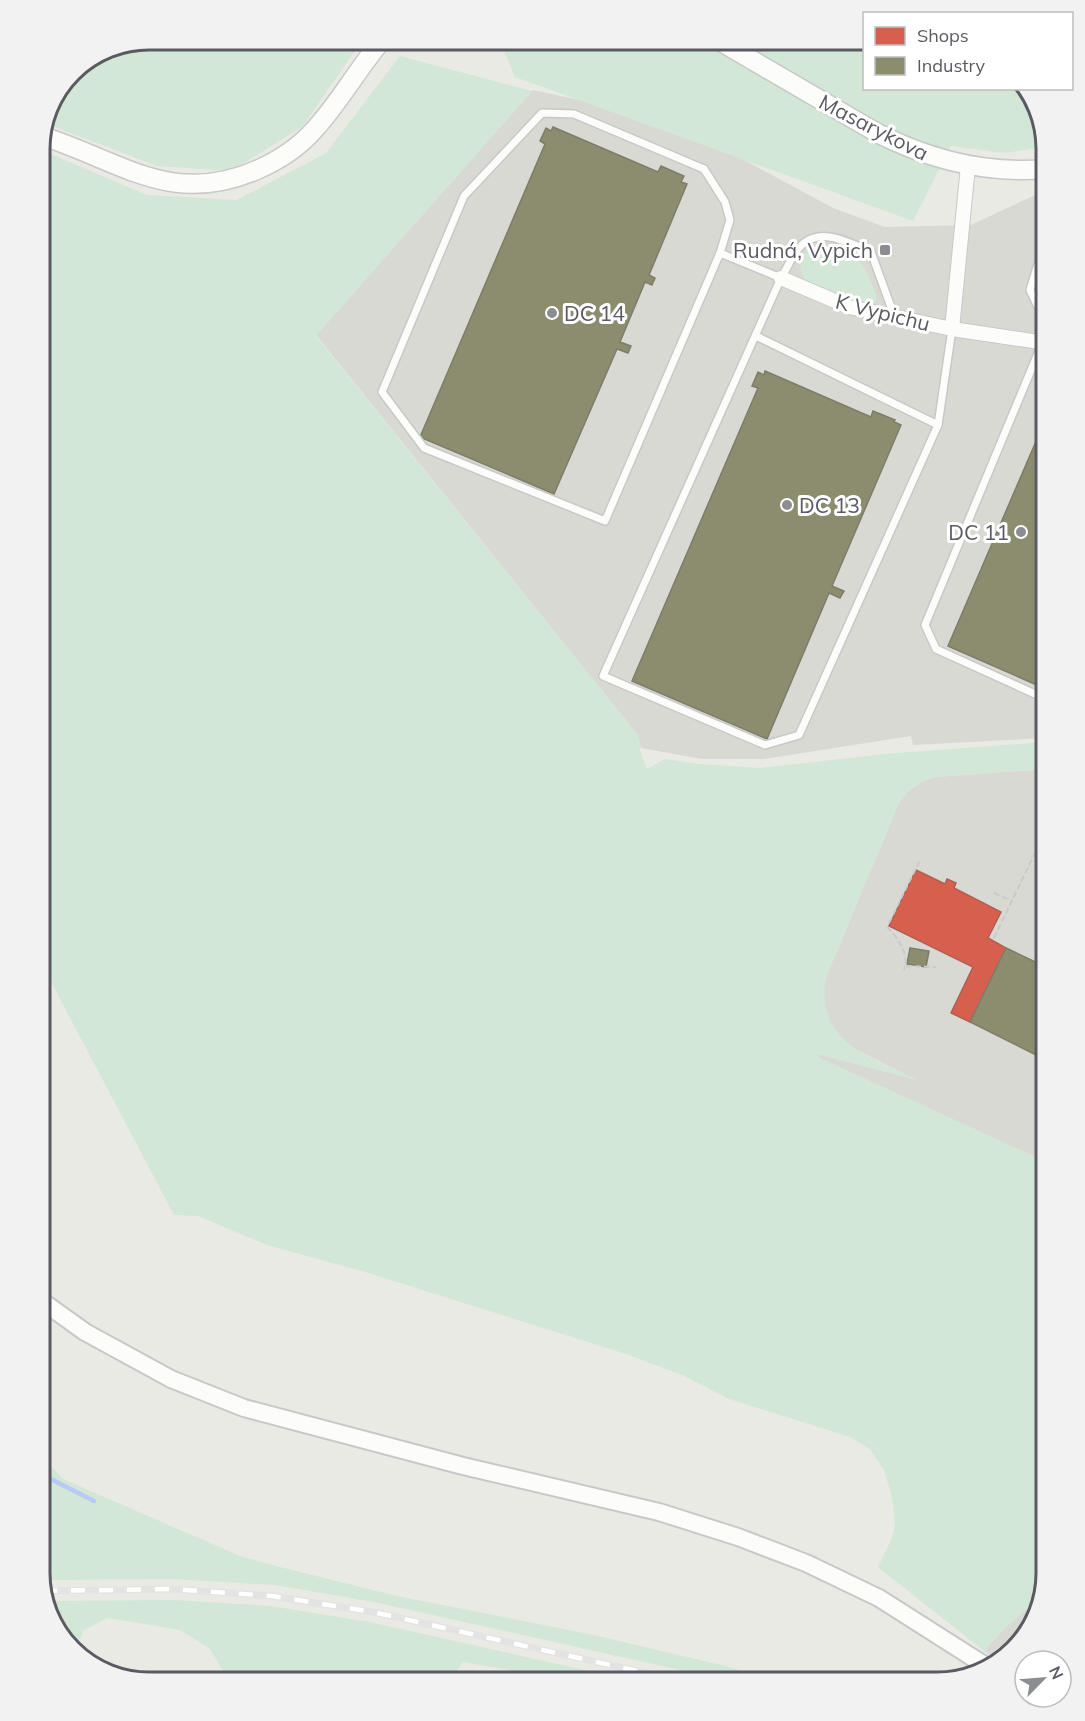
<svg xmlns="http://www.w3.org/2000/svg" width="1085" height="1721" viewBox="0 0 1085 1721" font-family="Mulish,sans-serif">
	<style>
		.industrial { fill: #d9d9d4 }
		.green { fill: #d2e7d5 }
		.shops { fill: #d6604d; stroke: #b15e53; stroke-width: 1.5 }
		.industry { fill: #8c8c6e; stroke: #7d7d6a; stroke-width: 1.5 }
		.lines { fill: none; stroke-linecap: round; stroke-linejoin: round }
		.stream { stroke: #b7caf6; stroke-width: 4.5 }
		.service-casing { stroke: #c8c8c8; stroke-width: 10 }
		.minor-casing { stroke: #c8c8c8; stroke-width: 16 }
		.tertiary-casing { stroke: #c8c8c8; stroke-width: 20 }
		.secondary-casing { stroke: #c8c8c8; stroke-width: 21 }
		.path { stroke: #c7ccca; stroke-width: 2; stroke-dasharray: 6 3; stroke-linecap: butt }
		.service { stroke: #fcfcfb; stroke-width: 7 }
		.minor { stroke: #fcfcfb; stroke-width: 14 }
		.tertiary { stroke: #fcfcfb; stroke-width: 16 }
		.secondary { stroke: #fcfcfb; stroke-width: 18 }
		.rail-casing { stroke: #e3e3e3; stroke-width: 7 }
		.rail { stroke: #fff; stroke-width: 4.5; stroke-dasharray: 14; stroke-linecap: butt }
		.poi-dot { fill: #8c8d90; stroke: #fff; stroke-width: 2 }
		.labels { text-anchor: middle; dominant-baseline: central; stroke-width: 6; stroke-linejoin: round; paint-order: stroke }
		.street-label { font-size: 21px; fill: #5a5b62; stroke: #fff }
		.poi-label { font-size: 21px; fill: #5a5b62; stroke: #fff; text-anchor: end }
		.rim { fill: none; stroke: #5a5b62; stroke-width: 3 }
	</style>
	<rect width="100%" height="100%" fill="#eaeae4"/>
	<g class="industrial">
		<path d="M533,90L631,111L689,130L833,208L885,227L971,225L1046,190V738L913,745L911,736L764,759H702L641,748L637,734L316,335Z"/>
		<path d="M1046,769V1162L819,1058L815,1053L914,1079L853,1048L839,1036L830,1023L825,1008L823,993L826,977L898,805L906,793L924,780L935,777Z"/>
		<path d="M1038,1599L1028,1633L997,1660L984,1651L1006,1627Z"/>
	</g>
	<g class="green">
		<path d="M148,39H325L357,48L302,127L231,171L157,166L47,124L71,71L107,47Z"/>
		<path d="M499,39H864V88L1025,89L1035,100L1046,147L1004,153L951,146L913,221L515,77Z"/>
		<path d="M400,56L532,91L316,336L637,734L641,748H639L647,769L665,759L700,764L760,768L884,754L1046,742V769L935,777C918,782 907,790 898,805L826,977C815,1043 870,1057 918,1080L816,1054L819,1058L1046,1162V1573L1038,1599L1006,1627L984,1651L878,1567L892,1538L895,1523L892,1497L884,1470L870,1449L850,1437L729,1399L682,1375L626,1354L365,1272L267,1245L198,1216L174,1215L39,959V149L147,195L237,200L326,153Z"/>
		<path d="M828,245C861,248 865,269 877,296C876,302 874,305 868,308L806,283L800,269L803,255L812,249Z"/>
		<path d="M39,1459L47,1462L63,1479L240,1556L280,1567L397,1596L594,1635L725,1666L782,1682H734L374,1602L274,1585L174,1579L41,1580L39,1573Z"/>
		<path d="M174,1600L271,1606L370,1622L638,1682H579L463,1662L452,1677L454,1682H230L209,1648L180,1630L108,1618L84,1630L78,1643V1652L50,1621L46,1601Z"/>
	</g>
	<path class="shops" d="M916,870L945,884L947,879L956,883L954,888L1001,912L988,938L1006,948L970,1022L951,1013L973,967L889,926Z"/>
	<g class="industry">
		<path d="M553,127L658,172L661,166L684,176L681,182L687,184L649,275L655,278L652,285L645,282L620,342L631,346L628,353L617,349L554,494L420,437L545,144L540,141L546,128L551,131Z"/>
		<path d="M1046,263V279L1040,277Z"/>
		<path d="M765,371L871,417L873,411L895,420L894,422L901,425L832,586L844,591L840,598L829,593L767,739L632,681L758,388L752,386L758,372L764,375Z"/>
		<path d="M1046,418V689L948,646Z"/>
		<path d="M910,948L929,951L926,967L907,964Z"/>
		<path d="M1006,948L1046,967V1060L970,1022Z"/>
	</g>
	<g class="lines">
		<path class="stream" d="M39,1473L94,1501"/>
		<g class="service-casing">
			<g id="service">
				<path d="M542,113L574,114L704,169L725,202L730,220L720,253L605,521L424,448L382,392L464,196Z"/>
				<path d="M720,253L781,278"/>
				<path d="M1046,309L1038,307L1030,290L1046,238"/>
				<path d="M895,318L871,252C846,241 815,223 795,253C790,261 786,270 781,278L603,676L765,745L799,735L938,425L952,329"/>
				<path d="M756,336L938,425"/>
				<path d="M1046,699L936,649L925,625L1046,334"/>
			</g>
		</g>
		<g class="minor-casing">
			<g id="minor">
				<path d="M781,278L849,307L952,329L1046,343"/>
				<path d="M952,329L968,166"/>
			</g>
		</g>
		<g class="tertiary-casing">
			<path id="tertiary" d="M39,1299L85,1332L171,1379L244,1408L463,1466L659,1512L738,1537L806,1563L879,1598L989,1668"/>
		</g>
		<g class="secondary-casing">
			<g id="secondary">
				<path d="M716,39L879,134C931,160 987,174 1046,169"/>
				<path d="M42,136C121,161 172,208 259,169C279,160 299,147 314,130C340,102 358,68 383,39"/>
			</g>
		</g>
		<g class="path">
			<path d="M994,893L1012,901"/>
			<path d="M889,923L920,860"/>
			<path d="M887,927C898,938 910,955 904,970"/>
			<path d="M994,938L1046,830"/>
			<path d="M906,966L936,967"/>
		</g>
		<use href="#service" class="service"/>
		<use href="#minor" class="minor"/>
		<use href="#tertiary" class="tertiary"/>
		<use href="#secondary" class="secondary"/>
		<g class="rail-casing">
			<path id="rail" d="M43,1591L174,1589L272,1596L373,1612L686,1682"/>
		</g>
		<use href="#rail" class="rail"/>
	</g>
	<g class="poi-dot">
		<rect x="879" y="244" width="12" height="12" rx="3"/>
		<circle cx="552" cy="313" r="6"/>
		<circle cx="787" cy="505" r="6"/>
		<circle cx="1021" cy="532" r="6"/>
	</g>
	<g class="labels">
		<g class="street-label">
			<text transform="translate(874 127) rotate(27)">Masarykova</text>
			<text transform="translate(883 312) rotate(14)">K Vypichu</text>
		</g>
		<g class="poi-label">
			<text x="873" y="250">Rudná, Vypich</text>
			<text x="564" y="313" text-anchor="start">DC 14</text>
			<text x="799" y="505" text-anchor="start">DC 13</text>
			<text x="1009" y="532">DC 11</text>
		</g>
	</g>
	<path d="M0 0H1085V1721H0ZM149 50H937A99 99 0 0 1 1036 149V1573A99 99 0 0 1 937 1672H149A99 99 0 0 1 50 1573V149A99 99 0 0 1 149 50Z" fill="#f2f2f2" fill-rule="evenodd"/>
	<path class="rim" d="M149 50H937A99 99 0 0 1 1036 149V1573A99 99 0 0 1 937 1672H149A99 99 0 0 1 50 1573V149A99 99 0 0 1 149 50Z"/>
	<rect x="863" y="12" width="210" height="78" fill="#ffffff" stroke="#bdbdc0" stroke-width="1.5"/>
	<rect x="875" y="27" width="30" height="18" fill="#d6604d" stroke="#bdbdc0" stroke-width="1.5"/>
	<text x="917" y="42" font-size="18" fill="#5a5b62">Shops</text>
	<rect x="875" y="57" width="30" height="18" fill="#8c8c6e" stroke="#bdbdc0" stroke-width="1.5"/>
	<text x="917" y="72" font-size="18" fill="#5a5b62">Industry</text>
	<g transform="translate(1043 1679) rotate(65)"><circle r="28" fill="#ffffff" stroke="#bdbdc0" stroke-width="1.5"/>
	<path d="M0-4.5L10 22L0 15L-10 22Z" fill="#8c8d90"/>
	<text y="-9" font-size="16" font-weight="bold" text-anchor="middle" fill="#5a5b62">N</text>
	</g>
</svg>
